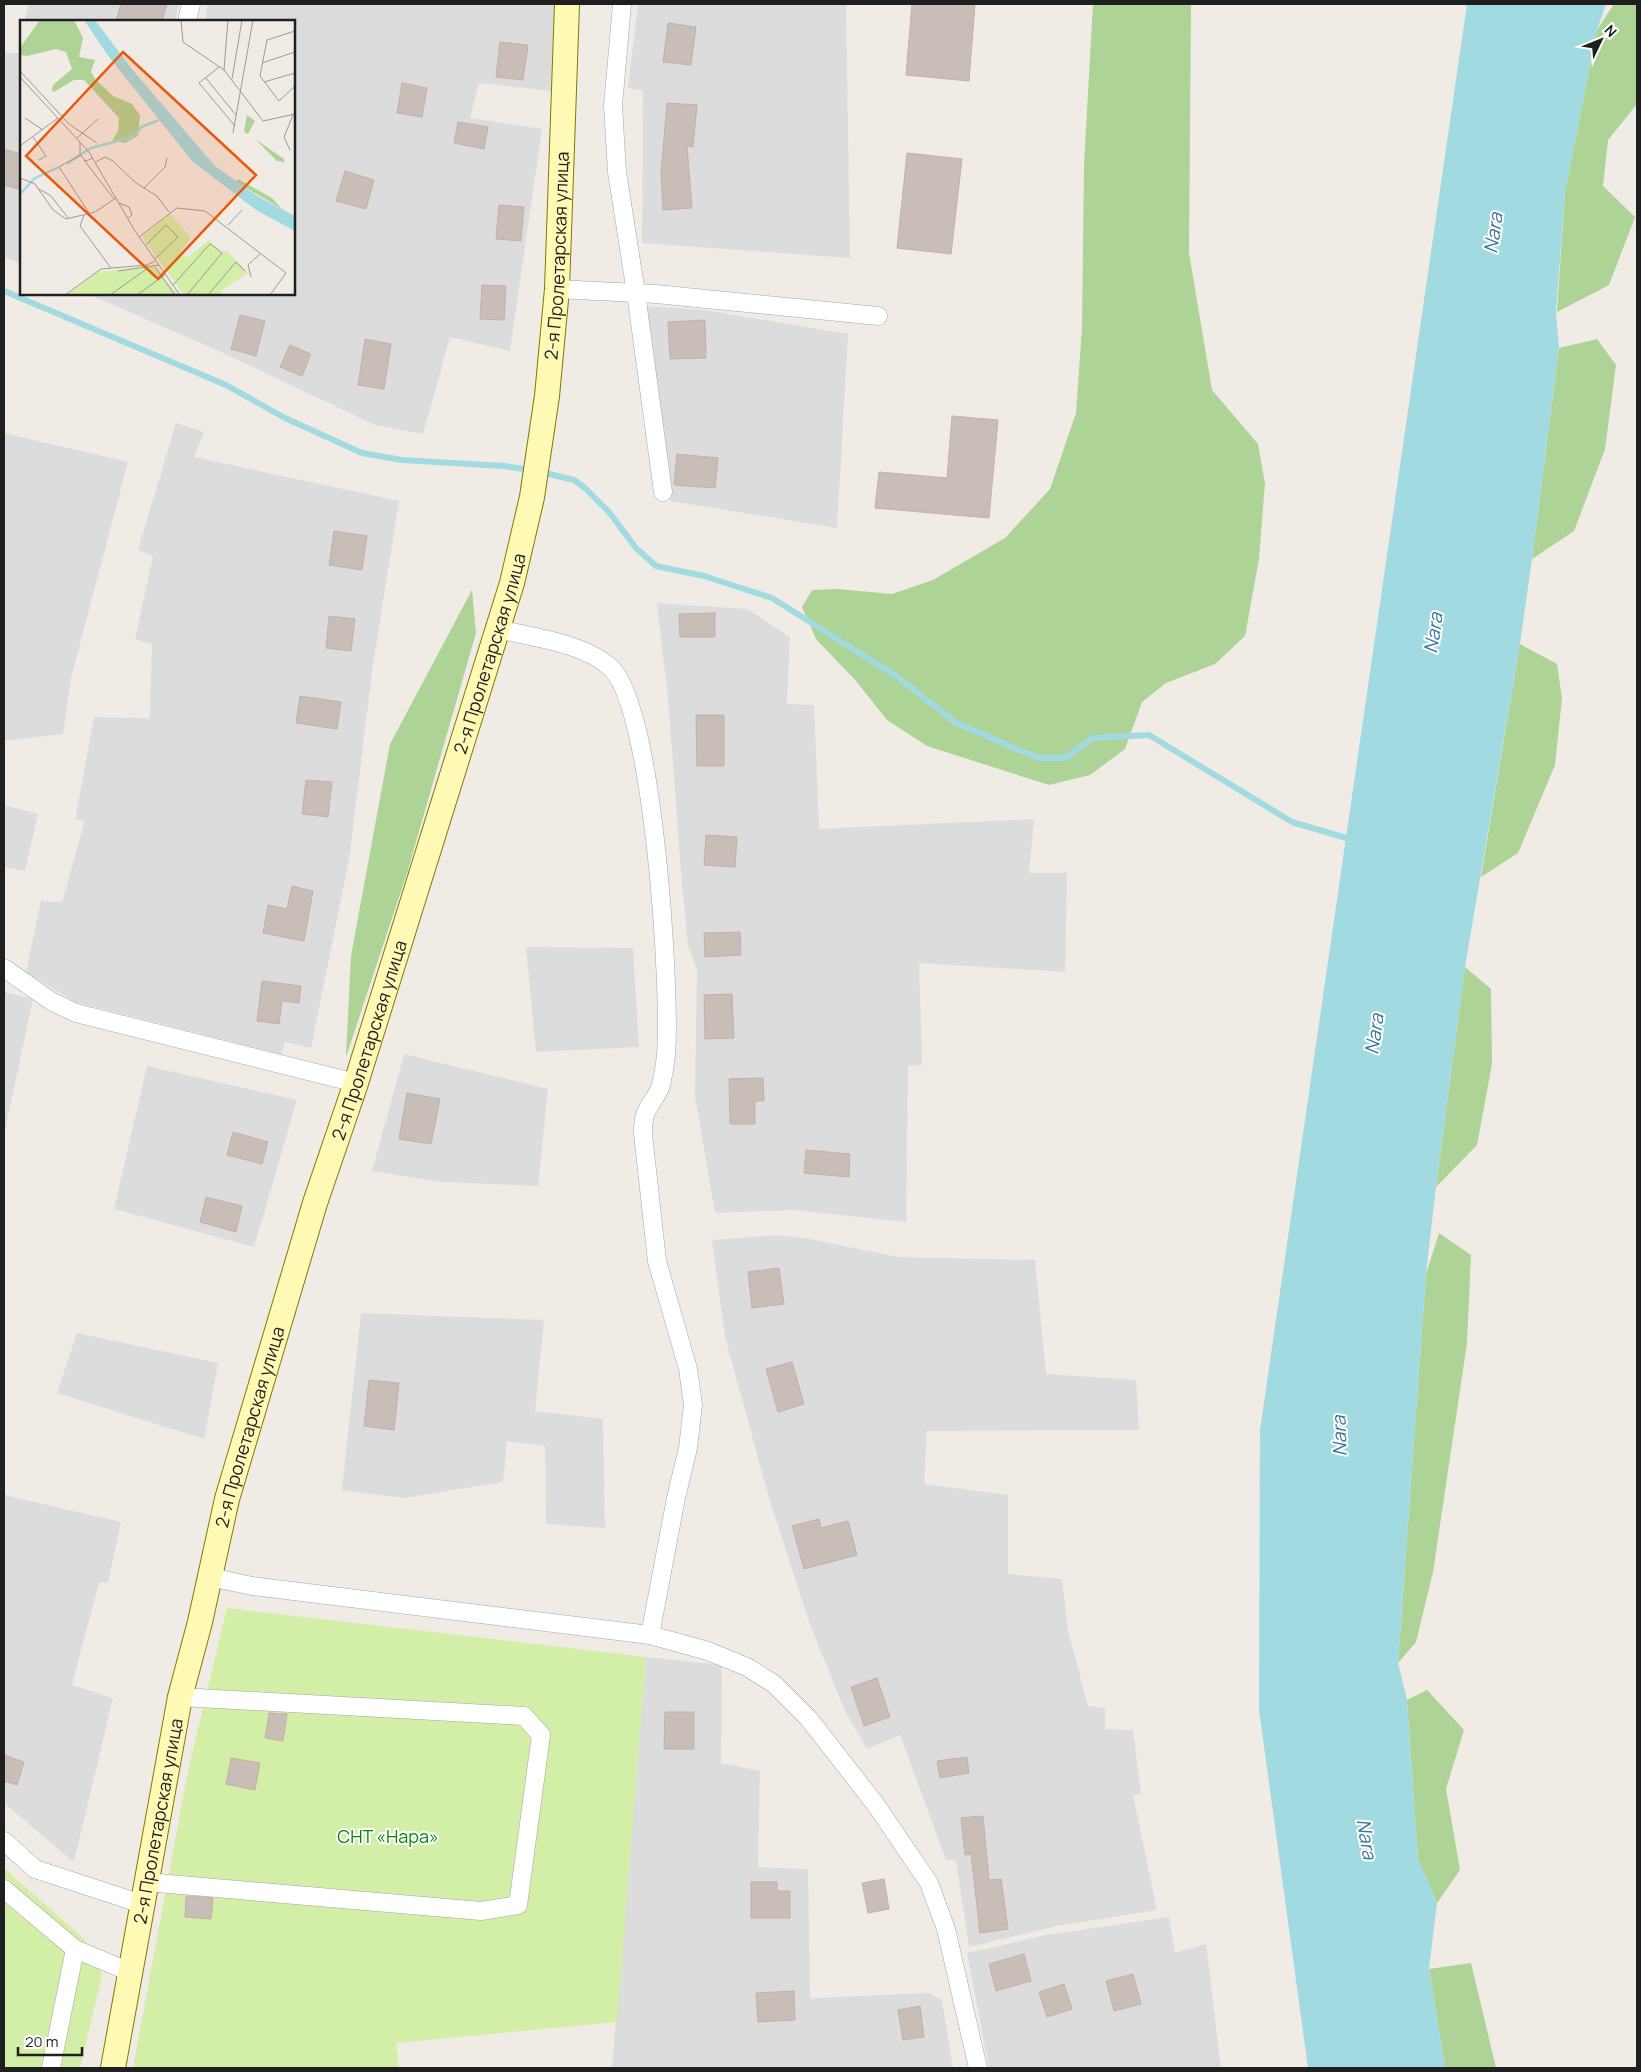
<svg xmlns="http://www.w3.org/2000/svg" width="1641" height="2072" viewBox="0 0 1641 2072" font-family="Manrope,sans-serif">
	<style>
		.residential { fill: #dddcdc }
		.grass { fill: #d2eea7 }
		.forest { fill: #aed396 }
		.water { fill: #a2dae2 }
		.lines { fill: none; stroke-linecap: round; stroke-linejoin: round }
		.stream { stroke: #a2dae2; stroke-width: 6 }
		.building { fill: #c9bdb7; stroke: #c4b0a6 }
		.minor-casing { stroke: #a6a6a6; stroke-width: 19 }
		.secondary-casing { stroke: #7c7c00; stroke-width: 26 }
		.minor { stroke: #fff; stroke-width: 18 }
		.secondary { stroke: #fefab5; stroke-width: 24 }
		.labels { text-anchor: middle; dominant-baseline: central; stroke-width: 4; stroke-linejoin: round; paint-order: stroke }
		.street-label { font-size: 18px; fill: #1f1f1f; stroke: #fff }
		.park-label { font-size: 18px; fill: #068703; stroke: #fff }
		.water-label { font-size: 19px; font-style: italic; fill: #3c779e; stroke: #fff }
		.inset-river { fill: none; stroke: #a2dae2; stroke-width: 2.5 }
		.inset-road { fill: none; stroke: #9d9996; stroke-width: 1 }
		.view { fill: #e8590c; fill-opacity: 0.15; stroke: #e8590c; stroke-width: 2.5 }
		.inset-edge { fill: none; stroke: #1f1f1f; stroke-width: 2.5 }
	</style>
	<rect width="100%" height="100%" fill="#f1ebe5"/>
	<g class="residential">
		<path d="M29,4H179L175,21H30L25,20Z"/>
		<path d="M208,4H554L558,24L552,91L479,83L470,118L542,129L510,351L450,337L423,434L375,425L221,352L88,294H294V21H205Z"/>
		<path d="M638,4H846L850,258L642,243L643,91L628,88Z"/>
		<path d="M4,53H21V264L4,257Z"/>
		<path d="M644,306L705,310L848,334L837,528L670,501Z"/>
		<path d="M176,423L204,432L194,457L399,501L373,665L349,860L311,1048L285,1042L281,1054L75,1002L26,972L41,901L62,902L85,821L75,820L94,717L150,718L152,644L135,639L153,556L138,550Z"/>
		<path d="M4,433L128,462L71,678L63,734L4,741Z"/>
		<path d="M657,603L747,609L790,637L787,704L814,705L819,829L1034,819L1029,873H1067L1065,972L919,963L922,1065L908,1066L906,1222L793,1210L715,1213L695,1096L697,970L688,945L682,885L668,698Z"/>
		<path d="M4,805L38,814L25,871L4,867Z"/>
		<path d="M526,947L633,948L639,1047L536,1052Z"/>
		<path d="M4,992L33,999L4,1135Z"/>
		<path d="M404,1054L548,1089L538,1186L442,1182L372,1171Z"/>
		<path d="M147,1066L297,1100L254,1247L114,1209Z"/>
		<path d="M776,1235L810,1239L898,1257L1035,1260L1046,1374L1136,1380L1139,1430L927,1431L924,1484L1008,1495V1574L1062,1579L1068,1630L1088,1706L1105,1708V1729L1133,1730L1141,1794L1133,1795L1157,1910L1057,1926L969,1947L956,1861L946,1860L900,1735L867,1749L845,1711L809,1622L769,1498L725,1337L712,1240Z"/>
		<path d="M361,1313L544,1320L535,1411L603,1419L605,1528L546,1524L545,1446L507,1441L503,1482L404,1498L342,1490Z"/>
		<path d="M77,1333L218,1363L204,1439L57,1393Z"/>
		<path d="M4,1495L121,1522L108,1583L99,1582L72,1685L113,1698L74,1862L4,1803Z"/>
		<path d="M646,1657L722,1665L721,1763L760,1771L758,1867L808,1869L810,1998L929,1993L942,2000L953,2068H612Z"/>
		<path d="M1169,1917L1175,1953L1206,1944L1221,2068H989L967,1953L1046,1935Z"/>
	</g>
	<g class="grass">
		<path d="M227,1608L646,1657L617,2022L396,2043L399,2068H133L188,1771Z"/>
		<path d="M4,1868L84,1939L102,1975L80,2068H4Z"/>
	</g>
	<g class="forest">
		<path d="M1093,4H1191L1189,253L1212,390L1258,444L1265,483L1259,559L1245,636L1215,664L1166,683L1142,702L1125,749L1090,775L1049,785L927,746L887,720L856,681L816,639L802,607L812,590L838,589L892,594L933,580L1005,538L1050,489L1076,413L1082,328L1084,164Z"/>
		<path d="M1614,4H1637V104L1608,140L1603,186L1635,217L1609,285L1557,312L1565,191L1597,30Z"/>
		<path d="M1597,339L1616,365L1605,449L1574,531L1532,559L1559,348Z"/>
		<path d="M472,590L476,633L407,873L346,1057L351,956L390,744Z"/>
		<path d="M1520,644L1557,664L1562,698L1555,765L1518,853L1481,877Z"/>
		<path d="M1465,967L1491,989L1492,1064L1477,1145L1436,1187Z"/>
		<path d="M1439,1233L1471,1255L1467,1343L1433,1572L1416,1642L1398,1663L1426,1274Z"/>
		<path d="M1427,1690L1464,1730L1446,1789L1460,1870L1437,1903L1418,1860L1407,1700Z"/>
		<path d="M1471,1963L1496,2068H1445L1429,1969Z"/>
	</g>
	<path class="water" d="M1467,4H1606L1597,30L1565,191L1556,312L1559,348L1532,559L1520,644L1465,967L1436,1187L1426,1274L1398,1663L1407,1700L1418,1859L1437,1903L1429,1969L1445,2068H1308L1259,1710L1260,1430Z"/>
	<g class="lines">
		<g class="stream">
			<path d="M4,291L226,385L285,418L362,453L402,460L504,466L531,470"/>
			<path d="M541,472L574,480L585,488L609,512L636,548L656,566L704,576L772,598L899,678L956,723L1038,758H1066L1092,738L1149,735L1292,822L1353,840"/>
		</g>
	</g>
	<g class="building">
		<path d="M121,4H167L162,21H116Z"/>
		<path d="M912,4H975L969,81L906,75Z"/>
		<path d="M668,23L696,27L691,65L663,62Z"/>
		<path d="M500,42L528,45L523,80L496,77Z"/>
		<path d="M402,83L427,88L422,117L397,113Z"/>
		<path d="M667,103L697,105L693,147L687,146L692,208L663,210L661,173Z"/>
		<path d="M458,122L488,127L484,149L454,143Z"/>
		<path d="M4,149L21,154V190L4,185Z"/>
		<path d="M907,153L962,159L951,254L897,248Z"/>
		<path d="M345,171L374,180L366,209L336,201Z"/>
		<path d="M499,205L524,207L521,241L496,239Z"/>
		<path d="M482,285L506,286L504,320L480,319Z"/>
		<path d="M240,315L265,321L256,356L231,349Z"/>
		<path d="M705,320L706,358L670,359L668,322Z"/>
		<path d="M365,339L391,344L384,389L358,385Z"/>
		<path d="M290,345L311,354L302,376L280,367Z"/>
		<path d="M952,416L998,420L989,518L875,508L879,472L947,478Z"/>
		<path d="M677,454L718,458L715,488L674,485Z"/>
		<path d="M334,531L367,536L362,570L329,565Z"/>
		<path d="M715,613V637H680L679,614Z"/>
		<path d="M329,616L355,619L351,651L326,648Z"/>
		<path d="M300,696L341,702L337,729L296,723Z"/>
		<path d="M696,715H724V766H697Z"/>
		<path d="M306,780L332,782L328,817L302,814Z"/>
		<path d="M706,835L737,837L735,867L704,865Z"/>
		<path d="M292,886L313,891L304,941L263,933L268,905L287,909Z"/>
		<path d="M740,932L741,955L705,957L704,933Z"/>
		<path d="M262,981L301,986L299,1003L282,1001L279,1024L257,1021Z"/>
		<path d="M732,994L734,1038L705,1039L704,995Z"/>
		<path d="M763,1078L764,1101H755V1124H730L729,1079Z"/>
		<path d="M407,1093L440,1099L431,1144L399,1139Z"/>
		<path d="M233,1132L268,1142L262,1164L227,1155Z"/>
		<path d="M806,1150L850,1154L849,1177L804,1173Z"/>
		<path d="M206,1197L242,1206L236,1232L200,1222Z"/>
		<path d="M779,1268L784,1304L752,1308L748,1272Z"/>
		<path d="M792,1362L804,1404L778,1412L766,1369Z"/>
		<path d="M369,1380L399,1383L394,1430L364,1426Z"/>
		<path d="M819,1519L821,1528L848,1521L857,1555L804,1569L792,1526Z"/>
		<path d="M877,1678L890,1717L864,1726L851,1687Z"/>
		<path d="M665,1712H694V1749H664Z"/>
		<path d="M269,1713L287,1714L283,1741L265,1738Z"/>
		<path d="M4,1755L24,1762L17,1785L4,1781Z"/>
		<path d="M967,1757L969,1773L940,1778L937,1761Z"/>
		<path d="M231,1758L260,1763L255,1790L226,1784Z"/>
		<path d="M983,1816L989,1880L1001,1879L1008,1929L980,1933L971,1854L965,1855L961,1818Z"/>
		<path d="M884,1879L889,1909L868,1913L862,1883Z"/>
		<path d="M751,1882H777V1891H790V1918H751Z"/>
		<path d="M186,1896L213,1898L211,1919L185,1917Z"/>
		<path d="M1024,1954L1031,1981L996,1991L989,1964Z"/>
		<path d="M1133,1974L1141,2004L1114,2011L1106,1981Z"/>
		<path d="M1064,1984L1072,2009L1047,2017L1039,1992Z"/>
		<path d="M794,1991L795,2020L758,2022L756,1993Z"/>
		<path d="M920,2006L924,2037L903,2040L898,2010Z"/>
	</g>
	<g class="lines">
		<g class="minor-casing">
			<g id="minor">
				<path d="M622,4L613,106L617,172L636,293L663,492"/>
				<path d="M187,21L191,4"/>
				<path d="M557,289L656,294L878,316"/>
				<path d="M497,629C532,637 583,643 610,667C654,706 671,991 666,1055C665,1065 663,1076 661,1085C658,1096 648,1105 645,1115C643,1121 643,1128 643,1134L657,1261L688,1369L693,1405L688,1448L676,1498L650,1635"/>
				<path d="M4,968L51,1001L76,1013L356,1083"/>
				<path d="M210,1577L252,1586L650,1635L708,1651L747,1667L774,1684L809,1719L876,1805L929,1883L946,1929L978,2068"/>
				<path d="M4,1841L35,1869L142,1904"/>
				<path d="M146,1882L481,1911L518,1905L541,1735L524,1716L180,1697"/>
				<path d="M4,1889L75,1949L130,1972"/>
				<path d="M51,2068L75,1949"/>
			</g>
		</g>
		<g class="secondary-casing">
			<g id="secondary">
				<path id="s1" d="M113,2068L180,1697L200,1622L227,1499L315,1203L356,1083L512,583L532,497L547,396L557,289L567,4"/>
			</g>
		</g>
		<use href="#minor" class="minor"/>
		<use href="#secondary" class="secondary"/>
	</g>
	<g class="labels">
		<g class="street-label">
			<text stroke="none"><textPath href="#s1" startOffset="1871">2-я Пролетарская улица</textPath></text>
			<text stroke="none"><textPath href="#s1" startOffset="1466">2-я Пролетарская улица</textPath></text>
			<text stroke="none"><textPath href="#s1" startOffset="1061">2-я Пролетарская улица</textPath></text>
			<text stroke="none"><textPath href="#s1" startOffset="656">2-я Пролетарская улица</textPath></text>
			<text stroke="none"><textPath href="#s1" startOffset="251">2-я Пролетарская улица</textPath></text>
		</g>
		<g class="park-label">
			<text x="388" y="1836">СНТ «Нара»</text>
		</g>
		<g class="water-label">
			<text transform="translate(1493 233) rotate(-82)">Nara</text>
			<text transform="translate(1433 633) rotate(-82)">Nara</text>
			<text transform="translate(1374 1034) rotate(-82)">Nara</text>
			<text transform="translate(1339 1436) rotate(-92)">Nara</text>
			<text transform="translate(1367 1839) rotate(80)">Nara</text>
		</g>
	</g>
	<g transform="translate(20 20)">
		<rect width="275" height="275" fill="#f1ebe5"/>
		<path d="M150,194L171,217L160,233L167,238L189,220L201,232L207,231L228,253L205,268L199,275H164L122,217ZM134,246L158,275H47L78,252Z" fill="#d2eea7"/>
		<path d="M20,0H54L63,18L59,37L75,40L71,52L75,59L93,76L112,84L120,95L118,116L105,123L92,121L98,111L99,98L64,60H54L34,72L32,71L33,65L52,49L46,32L36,29L7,36L0,35V28ZM227,95L235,101L228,114L224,112ZM235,119L264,139V142L257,141ZM218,159L252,178L262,189L216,162Z" fill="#aed396"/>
		<path d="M64,0H75L111,48L195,146L237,176L275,196V211L236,190L172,141L89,37Z" fill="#a2dae2"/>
		<path class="inset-river" d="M47,144L71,128L109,118L116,115L121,107L139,100M0,174L15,158L39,147"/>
		<path class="inset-road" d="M161,0L163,22L204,50L243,101L275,94M275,11L247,20L240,56L259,81L275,66M242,43L275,32M199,47L179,63L215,106M204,50L208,0M0,51L49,104L77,123M0,57L69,132L115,211L160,275M185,57L216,95M212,59L222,0M244,62L275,53M5,98L23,110M213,113L233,0M13,117L26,136L19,140M57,118L78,99M60,122V135L66,141L73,138M0,126L38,98M270,130L264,117L273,95M60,135L39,147L69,193M64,140L94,179M76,142L85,137L93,141L116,163L137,176L149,192M0,158L15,164L33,190L46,199L75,192L96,178M124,168L145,147L147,138M19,169L31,176L49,199M99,183L109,187L112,195L108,198M64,195L60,206L91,248M208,205L222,190M119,217L157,188L185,191L266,253L250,275M126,225L146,205L158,217L135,239M135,247L155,275M98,251L139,245M231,257L228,245L241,233M153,265L190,224L197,229L202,233L167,275M45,275L81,249L127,245L135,241M90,275L128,248M117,275L146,254M188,275L216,242L225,251"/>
		<path class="view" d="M103,32L236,155L138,259L6,136Z"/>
		<rect width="275" height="275" class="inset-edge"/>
	</g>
	<rect width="1641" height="2072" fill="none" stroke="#1f1f1f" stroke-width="10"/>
	<g transform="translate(1601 40) rotate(47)" stroke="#ffffff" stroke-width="4" paint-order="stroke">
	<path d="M0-4L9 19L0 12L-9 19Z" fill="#1f1f1f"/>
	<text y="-8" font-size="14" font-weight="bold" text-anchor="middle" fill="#1f1f1f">N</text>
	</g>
	<path d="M18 2047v8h64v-8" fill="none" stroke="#1f1f1f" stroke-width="2.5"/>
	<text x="25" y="2047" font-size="15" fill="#1f1f1f" stroke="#ffffff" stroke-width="4" paint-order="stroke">20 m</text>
</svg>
